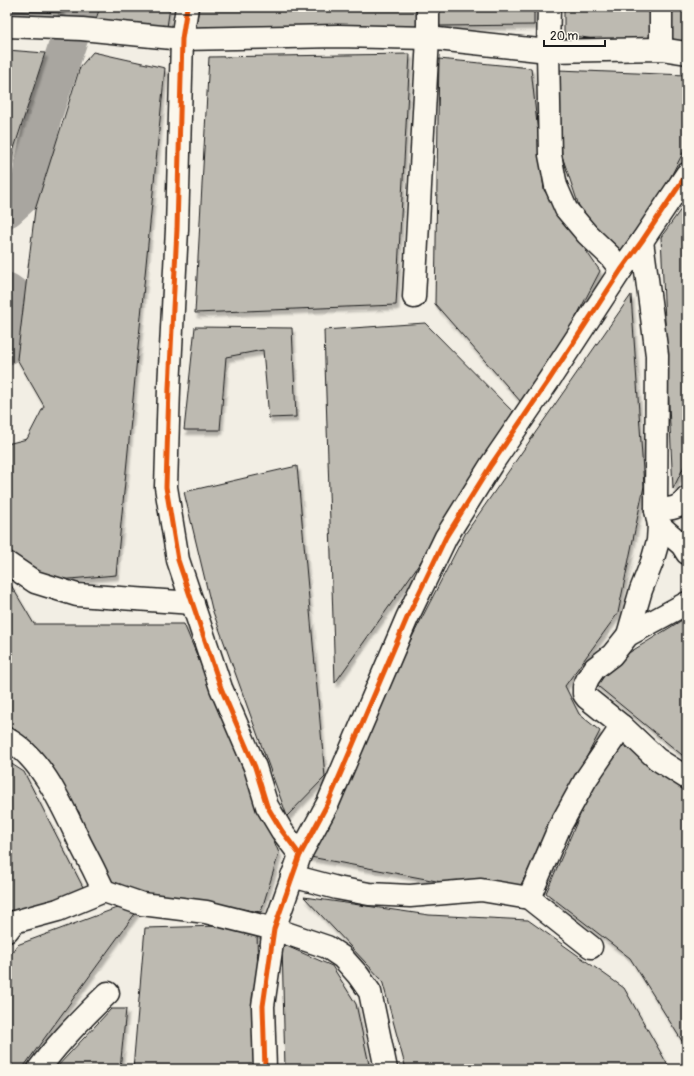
<svg xmlns="http://www.w3.org/2000/svg" width="694" height="1076" viewBox="0 0 694 1076" font-family="Pangolin,sans-serif">
	<style>
		.lines { fill: none; stroke-linecap: round; stroke-linejoin: round }
		.river { stroke: #a9a6a0; stroke-width: 37 }
		.building { fill: #bdbab1; stroke: #1c1c1c; filter: url(#shadow) }
		.minor-casing { stroke: #1c1c1c; stroke-width: 25 }
		.minor { stroke: #fbf7ec; stroke-width: 22 }
		.cycleway-casing { stroke: #fbf7ec; stroke-width: 8 }
		.cycleway { stroke: #e8590c; stroke-width: 5 }
	</style>
	<defs>
		<filter id="shadow"><feDropShadow dx="2.5" dy="4.5" stdDeviation="1" flood-color="#0004"/></filter>
	</defs>
	<rect width="100%" height="100%" fill="#f2eee4"/>
	<filter id="ink" filterUnits="userSpaceOnUse"><feTurbulence type="fractalNoise" baseFrequency=".025" numOctaves="2"/><feDisplacementMap in="SourceGraphic" scale="8" xChannelSelector="R" yChannelSelector="G"/><feConvolveMatrix kernelMatrix="1 2 1 2 8 2 1 2 1" color-interpolation-filters="sRGB"/></filter>
	<g filter="url(#ink)">
		<g class="lines">
			<g class="river">
				<path d="M7,209L28,190L43,117L80,7"/>
				<path d="M7,291L14,296L7,346"/>
			</g>
		</g>
		<g class="building">
			<path d="M7,7H62L61,13L7,11Z"/>
			<path d="M100,7H170L167,27L96,19Z"/>
			<path d="M199,7H427L428,26L194,39Z"/>
			<path d="M440,7H534V25L439,26Z"/>
			<path d="M564,7H653L651,49L564,34Z"/>
			<path d="M672,7H687V50H670Z"/>
			<path d="M7,50L45,53L7,170Z"/>
			<path d="M93,52L165,68L116,575L35,582L7,556V444L27,439L44,406L17,359L35,210L80,67Z"/>
			<path d="M410,54L396,305L195,313L209,57Z"/>
			<path d="M439,59L531,68L544,190L600,271L528,410L435,304Z"/>
			<path d="M558,70L687,75V145L629,258L581,212L562,156Z"/>
			<path d="M687,201V460L673,489L661,237Z"/>
			<path d="M631,295L644,486L618,613L565,686L579,714L600,731L515,896L300,855L465,534Z"/>
			<path d="M425,323L521,420L335,683L324,330Z"/>
			<path d="M195,327L292,328L296,417L269,418L263,350L226,357L220,430H184Z"/>
			<path d="M297,466L325,777L287,816L212,609L184,492Z"/>
			<path d="M7,583L11,585L34,624H184L279,853L261,912L102,888L79,812L16,730L7,727Z"/>
			<path d="M687,617V759L588,678Z"/>
			<path d="M613,739L687,784V1049L630,958L546,893Z"/>
			<path d="M7,761L24,772L84,889L22,910L7,930Z"/>
			<path d="M304,897L429,915L528,920L624,988L670,1069H406L382,980Z"/>
			<path d="M142,904L22,1069H7V959L17,945L114,909Z"/>
			<path d="M257,925L259,1069H133L145,928Z"/>
			<path d="M282,944L332,966L356,1004L370,1069H285Z"/>
			<path d="M111,1009H126L120,1069H55Z"/>
		</g>
		<g class="lines">
			<g class="minor-casing">
				<g id="minor">
					<path d="M187,7L182,39L177,229L169,388L166,487L178,560L221,688L255,767L267,806L282,831L300,855"/>
					<path d="M549,7L548,51L550,155L556,186L566,209L587,234L610,256L621,270"/>
					<path d="M661,7V49"/>
					<path d="M7,26L82,29L182,39L338,36L428,38L548,51L661,49L687,53"/>
					<path d="M414,297L428,38V7"/>
					<path d="M656,510C668,509 680,509 687,498"/>
					<path d="M659,525L682,545L687,553"/>
					<path d="M7,563L35,582L77,595L193,603"/>
					<path d="M687,603L628,635L612,655L595,668L588,678L584,687V694L587,698L622,726L657,759L687,778"/>
					<path d="M628,635L641,590L652,562L658,541L659,525L656,510L657,355L642,241"/>
					<path d="M7,739C43,758 64,810 81,845C89,860 97,876 104,891"/>
					<path d="M292,876L337,888L369,894L410,896L481,890L529,898L591,947"/>
					<path d="M529,898L560,826L586,779L622,726"/>
					<path d="M7,931L14,922L58,910L104,891L142,904L206,912L274,929L327,947L342,957L358,975L370,992L386,1069"/>
					<path d="M39,1069C59,1041 83,1017 108,993"/>
					<path d="M265,1069L263,1006L274,929L300,855L328,803L407,618L446,537L491,465L549,380L621,270L642,241L687,174"/>
				</g>
			</g>
			<use href="#minor" class="minor"/>
			<g class="cycleway-casing">
				<g id="cycleway">
					<path d="M187,7L182,39L177,229L169,388L166,487L178,560L221,688L255,767L267,806L282,831L300,855"/>
					<path d="M265,1069L263,1006L274,929L300,855L328,803L407,618L446,537L491,465L549,380L621,270L642,241L687,174"/>
				</g>
			</g>
			<use href="#cycleway" class="cycleway"/>
		</g>
	</g>
	<rect width="694" height="1076" fill="none" stroke="#fbf7ec" stroke-width="24"/>
	<rect x="12" y="12" width="670" height="1052" fill="none" stroke="#1c1c1c" stroke-width="1.5" filter="url(#ink)"/>
	<path d="M544 40v6h61v-6" fill="none" stroke="#1c1c1c" stroke-width="2"/>
	<text x="550" y="40" font-size="12" fill="#1c1c1c" stroke="#fbf7ec" stroke-width="3" paint-order="stroke">20 m</text>
</svg>
